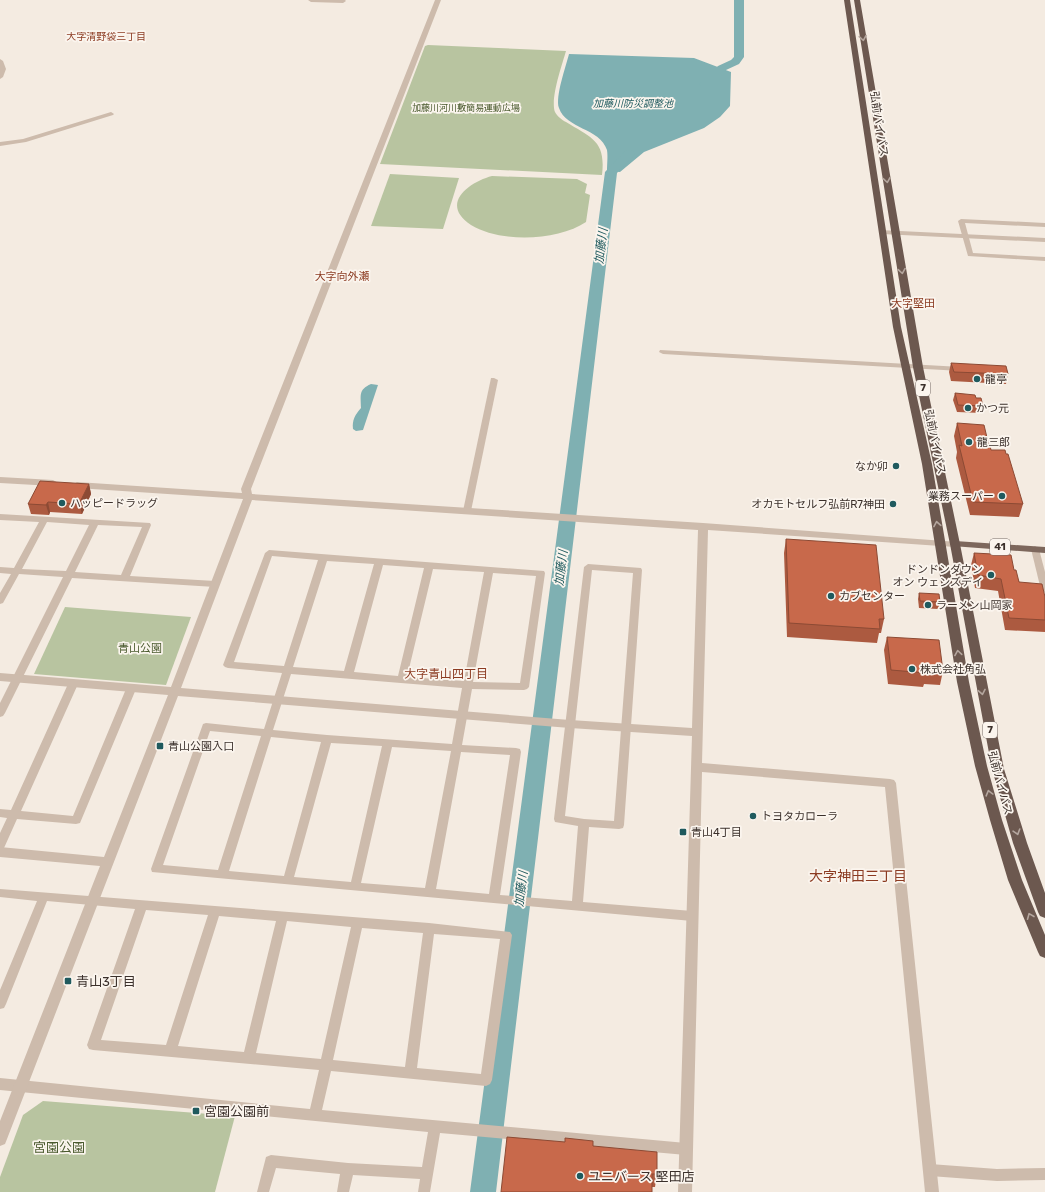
<svg xmlns="http://www.w3.org/2000/svg" width="1045" height="1192" viewBox="0 0 1045 1192" font-family="Rubik,'Noto Sans JP',sans-serif">
	<style>
		.green { fill: #b8c4a0 }
		.water { fill: #7fb0b2 }
		.lines { fill: none; stroke-linecap: round; stroke-linejoin: round }
		.river { fill: #7fb0b2; fill-rule: evenodd }
		.minor { fill: #cdbbac; fill-rule: evenodd }
		.tertiary { fill: #cdbbac; fill-rule: evenodd }
		.primary { fill: #7d675c; fill-rule: evenodd }
		.trunk { fill: #6c584f; fill-rule: evenodd }
		.wall { fill: #ac5a40 }
		.shaded-wall { fill: #8c4a34 }
		.building { fill: #c8694b; stroke: #8c4a34 }
		.oneway { stroke: #b4a69e }
		.poi-dot { fill: #1f5a5e; stroke: #fbf5ee; stroke-width: 1.5 }
		.labels { text-anchor: middle; dominant-baseline: central; stroke-width: 3.5; stroke-linejoin: round; paint-order: stroke }
		.far-park-label { font-size: 9px; fill: #4a5a2e; stroke: #fbf5ee }
		.far-neighbourhood-label { font-size: 10px; fill: #8c3b22; stroke: #fbf5ee }
		.far-water-label { font-size: 10px; font-style: italic; fill: #1f5a5e; stroke: #fbf5ee }
		.shield { fill: #fbf5ee; stroke: #756b66; stroke-width: 1 }
		.shield-label { font-size: 10px; font-weight: bold; fill: #3b302b }
		.street-label { font-size: 11px; fill: #3b302b; stroke: #fbf5ee }
		.far-quarter-label { font-size: 11px; fill: #8c3b22; stroke: #fbf5ee }
		.poi-label { font-size: 11px; fill: #3b302b; stroke: #fbf5ee; text-anchor: start }
		.park-label { font-size: 11px; fill: #4a5a2e; stroke: #fbf5ee }
		.water-label { font-size: 12px; font-style: italic; fill: #1f5a5e; stroke: #fbf5ee }
		.neighbourhood-label { font-size: 12px; fill: #8c3b22; stroke: #fbf5ee }
		.near-poi-label { font-size: 13px; fill: #3b302b; stroke: #fbf5ee; text-anchor: start }
		.near-park-label { font-size: 13px; fill: #4a5a2e; stroke: #fbf5ee }
		.near-neighbourhood-label { font-size: 14px; fill: #8c3b22; stroke: #fbf5ee }
	</style>
	<rect width="100%" height="100%" fill="#f4ebe1"/>
	<g class="green">
		<path d="M428,45L566,51C562,65 550,99 555,112C557,116 562,120 566,122C592,138 606,141 602,175L380,164L425,46Z"/>
		<path d="M390,174L459,178L443,229L371,226Z"/>
		<path d="M492,176L577,179L587,184L585,193L590,195L586,222C558,241 500,243 471,225C439,204 469,182 492,176Z"/>
		<path d="M65,607L191,617L166,685L34,674Z"/>
		<path d="M43,1101L235,1116L215,1192H0V1177L23,1115Z"/>
	</g>
	<g class="water">
		<path d="M569,54L694,58L731,72L730,106L720,117L704,128L644,152L620,172L607,171C607,165 608,156 607,150C600,128 566,129 559,108C555,97 566,66 569,54Z"/>
		<path d="M371,384L378,385L363,430L356,431L353,429C352,420 355,415 361,408C361,395 358,390 371,384Z"/>
	</g>
	<g class="lines">
		<g class="river">
			<path d="M734,0H744V57L739,64L726,70L709,86H701L699,84L701,82L718,66L731,60L734,57Z"/>
			<path d="M629,150L633,151L635,154L617,173L496,1192H470L605,172L625,151Z"/>
		</g>
		<g class="minor">
			<path d="M308,0H345L346,1L343,3L311,2Z"/>
			<path d="M111,112L114,114L113,115L26,142L0,146V142L23,139Z"/>
			<path d="M961,219L1045,223V227L965,223L973,253L1045,257V261L968,256L958,221Z"/>
			<path d="M660,350L961,367L965,369L961,371L663,354L659,352Z"/>
			<path d="M491,378H494L498,380L471,511L467,514L463,511Z"/>
			<path d="M0,514L150,523L151,525L130,576L215,581L219,584L215,587L72,578L5,713L3,716L0,717V703L63,577L19,574L3,603L0,604V593L11,574L0,573V567L14,568L39,522L0,520ZM47,522L89,525L66,571L22,569ZM98,525L142,527L121,575L75,572Z"/>
			<path d="M1035,546L1039,549L1045,572V593L1041,590L1031,549Z"/>
			<path d="M269,550L544,571L545,573L529,687L527,689L524,690L472,689L462,745L516,748L520,749L521,752L500,895L572,901L578,826L555,822L554,819L584,567L588,564L641,568L642,570L624,825L623,828L619,829L589,827L583,902L692,911L696,913L698,916L696,919L692,921L152,872L151,869L203,724L206,723L264,729L282,673L228,668L225,667L223,665L265,553ZM272,556L318,560L284,666L234,662ZM327,561L374,564L344,671L293,667ZM383,565L424,568L398,676L354,672ZM433,569L484,572L464,681L407,677ZM592,570L633,573L614,821L584,819L565,816ZM493,573L536,576L520,683L473,682ZM291,674L462,688L452,744L327,735L273,730ZM210,731L261,736L218,870L163,865ZM271,737L321,742L284,876L229,871ZM331,743L382,746L351,882L294,877ZM392,747L451,751L425,888L361,883ZM461,752L510,755L489,894L436,889Z"/>
			<path d="M73,681L76,682L78,684L21,811L73,816L126,689L128,687H134L136,689L80,823L76,824L17,819L4,848L0,849V833L7,818L0,817V809L11,810L68,684L70,682Z"/>
			<path d="M0,889L429,923L510,932L512,935L492,1080L490,1084L486,1086L331,1071L322,1110L686,1143L690,1145L692,1149L690,1153L686,1155L440,1133L430,1192H418L420,1179L353,1175L349,1192H337L340,1174L276,1168L269,1192H257L265,1161L266,1157L271,1155L348,1163L422,1167L428,1132L0,1090V1078L310,1109L319,1070L93,1050L89,1049L87,1045L135,909L47,901L6,1004L4,1008L0,1009V990L37,901L0,897ZM146,910L208,915L166,1045L101,1040ZM219,916L276,921L244,1052L178,1046ZM287,921L351,927L321,1059L256,1053ZM362,928L423,933L405,1067L333,1060ZM434,934L500,939L481,1074L417,1068Z"/>
			<path d="M930,1164L997,1169L1045,1168V1180L997,1181L930,1176L925,1174L924,1170L925,1166Z"/>
		</g>
		<g class="tertiary">
			<path d="M435,0H441L251,489L252,494L703,523L958,542L960,544L958,546L955,547L708,530L702,763L890,779L894,780L896,783L939,1192H925L885,787L702,772L692,1192H678L692,736L570,728L178,696L7,1139L5,1144L0,1146V1121L100,866L0,857V847L104,857L168,695L0,681V673L171,687L243,499L77,488L72,485L77,482L242,493L241,489ZM252,500L698,530L692,728L570,720L181,688Z"/>
			<path d="M0,59L3,61L6,69L3,77L0,79Z"/>
			<path d="M879,230L1045,238V242L882,234H879Z"/>
			<path d="M0,477L53,480L58,483L53,486L0,483Z"/>
		</g>
		<path class="primary" d="M955,541L1045,547V553L952,546L950,544L952,542Z"/>
		<g class="trunk">
			<path d="M844,0H850L901,327L932,464L969,682L987,766L1002,820L1022,880L1045,935V958L1040,956L1038,952L1008,880L990,820L975,766L957,682L922,464L893,327Z"/>
			<path d="M854,0H860L923,367L960,544L1004,769L1027,843L1045,893V918L1040,916L1038,912L1013,843L992,769L950,544L913,367Z"/>
		</g>
	</g>
	<g class="wall">
		<path d="M951,363L1008,374L1006,384L951,381L949,372Z"/>
		<path d="M955,393L976,398L983,406L982,413L957,412L953,400Z"/>
		<path d="M957,423L989,446L991,450L1023,504L1019,517L970,515L956,458L957,452L954,436Z"/>
		<path d="M89,484L91,494L82,514L50,512L49,515L31,514L28,504Z"/>
		<path d="M786,539L884,619L881,633H879L877,643L787,637L784,553Z"/>
		<path d="M974,553L1014,570L1019,582L1045,597V632L1005,630L998,591L975,588L971,565Z"/>
		<path d="M919,593L940,602L938,609L919,608L918,599Z"/>
		<path d="M887,637L943,671L940,685L924,684L923,687L888,684L884,650Z"/>
		<path d="M593,1146L657,1174L655,1187H652Z"/>
	</g>
	<g class="shaded-wall">
		<path d="M89,484L91,494L82,514L79,504Z"/>
		<path d="M48,502L50,512L49,515L46,505Z"/>
	</g>
	<g class="building">
		<path d="M951,363L1006,366L1008,374L954,372Z"/>
		<path d="M955,393L975,395L976,398H981L983,406L958,405Z"/>
		<path d="M957,423L984,425L989,446H990L991,450H1005L1006,454H1008L1023,504L973,502L959,445L962,446Z"/>
		<path d="M40,481L89,484L79,504L48,502L46,505L28,504Z"/>
		<path d="M786,539L876,545L884,619H879L880,629L789,623Z"/>
		<path d="M974,553L1011,555L1014,570H1016L1019,582L1042,584L1045,597V620L1009,618L1001,579L978,575Z"/>
		<path d="M919,593L939,594L940,602L920,601Z"/>
		<path d="M887,637L939,640L943,671L926,670V673L891,670Z"/>
		<path d="M507,1137L565,1142V1138L593,1141V1146L657,1152V1174H652V1192H501Z"/>
	</g>
	<defs><path id="oneway-chevron" d="M-2-3.5L2.5 0L-2 3.5" fill="none" stroke-width="1.6" stroke-linecap="round" stroke-linejoin="round"/></defs>
	<g class="oneway">
		<use href="#oneway-chevron" transform="translate(863 38) rotate(81)"/>
		<use href="#oneway-chevron" transform="translate(887 180) rotate(81)"/>
		<use href="#oneway-chevron" transform="translate(902 271) rotate(81)"/>
		<use href="#oneway-chevron" transform="translate(937 524) rotate(-100)"/>
		<use href="#oneway-chevron" transform="translate(958 653) rotate(-99)"/>
		<use href="#oneway-chevron" transform="translate(982 692) rotate(79)"/>
		<use href="#oneway-chevron" transform="translate(989 793) rotate(-105)"/>
		<use href="#oneway-chevron" transform="translate(1017 832) rotate(73)"/>
		<use href="#oneway-chevron" transform="translate(1030 916) rotate(-112)"/>
	</g>
	<g class="poi-dot">
		<circle cx="977" cy="379" r="4"/>
		<circle cx="968" cy="408" r="4"/>
		<circle cx="969" cy="442" r="4"/>
		<circle cx="896" cy="466" r="4"/>
		<circle cx="1002" cy="496" r="4"/>
		<circle cx="62" cy="503" r="4"/>
		<circle cx="893" cy="504" r="4"/>
		<circle cx="991" cy="575" r="4"/>
		<circle cx="831" cy="596" r="4"/>
		<circle cx="928" cy="605" r="4"/>
		<circle cx="912" cy="669" r="4"/>
		<rect x="156" y="742" width="8" height="8" rx="2"/>
		<circle cx="753" cy="816" r="4"/>
		<rect x="679" y="828" width="8" height="8" rx="2"/>
		<rect x="64" y="977" width="8" height="8" rx="2"/>
		<rect x="192" y="1107" width="8" height="8" rx="2"/>
		<circle cx="580" cy="1176" r="4"/>
	</g>
	<g class="labels">
		<g class="far-park-label">
			<text x="466" y="108">加藤川河川敷簡易運動広場</text>
		</g>
		<g class="far-neighbourhood-label">
			<text x="106" y="37">大字清野袋三丁目</text>
		</g>
		<g class="far-water-label">
			<text x="633" y="104">加藤川防災調整池</text>
		</g>
		<g class="shield">
			<rect x="916" y="380" width="14" height="16" rx="3"/>
			<rect x="990" y="539" width="20" height="16" rx="3"/>
			<rect x="983" y="722" width="14" height="16" rx="3"/>
		</g>
		<g class="shield-label">
			<text x="923" y="388">7</text>
			<text x="1000" y="547">41</text>
			<text x="990" y="730">7</text>
		</g>
		<g class="street-label">
			<text transform="translate(879 124) rotate(81)">弘前バイパス</text>
			<text transform="translate(935 442) rotate(78)">弘前バイパス</text>
			<text transform="translate(1000 783) rotate(75)">弘前バイパス</text>
		</g>
		<g class="far-quarter-label">
			<text x="342" y="276">大字向外瀬</text>
			<text x="913" y="303">大字堅田</text>
		</g>
		<g class="poi-label">
			<text x="985" y="379">龍亭</text>
			<text x="976" y="408">かつ元</text>
			<text x="977" y="442">龍三郎</text>
			<text x="888" y="466" text-anchor="end">なか卯</text>
			<text x="994" y="496" text-anchor="end">業務スーパー</text>
			<text x="70" y="503">ハッピードラッグ</text>
			<text x="885" y="504" text-anchor="end">オカモトセルフ弘前R7神田</text>
			<text x="983" y="569" text-anchor="end">ドンドンダウン<tspan x="983" dy="13">オン ウェンズデイ</tspan></text>
			<text x="839" y="596">カブセンター</text>
			<text x="936" y="605">ラーメン山岡家</text>
			<text x="920" y="669">株式会社角弘</text>
			<text x="168" y="746">青山公園入口</text>
			<text x="761" y="816">トヨタカローラ</text>
			<text x="691" y="832">青山4丁目</text>
		</g>
		<g class="park-label">
			<text x="140" y="648">青山公園</text>
		</g>
		<g class="water-label">
			<text transform="translate(601 246) rotate(-83)">加藤川</text>
			<text transform="translate(561 568) rotate(-83)">加藤川</text>
			<text transform="translate(521 889) rotate(-83)">加藤川</text>
		</g>
		<g class="neighbourhood-label">
			<text x="446" y="674">大字青山四丁目</text>
		</g>
		<g class="near-poi-label">
			<text x="76" y="981">青山3丁目</text>
			<text x="204" y="1111">宮園公園前</text>
			<text x="588" y="1176">ユニバース 堅田店</text>
		</g>
		<g class="near-park-label">
			<text x="59" y="1147">宮園公園</text>
		</g>
		<g class="near-neighbourhood-label">
			<text x="858" y="876">大字神田三丁目</text>
		</g>
	</g>
</svg>
